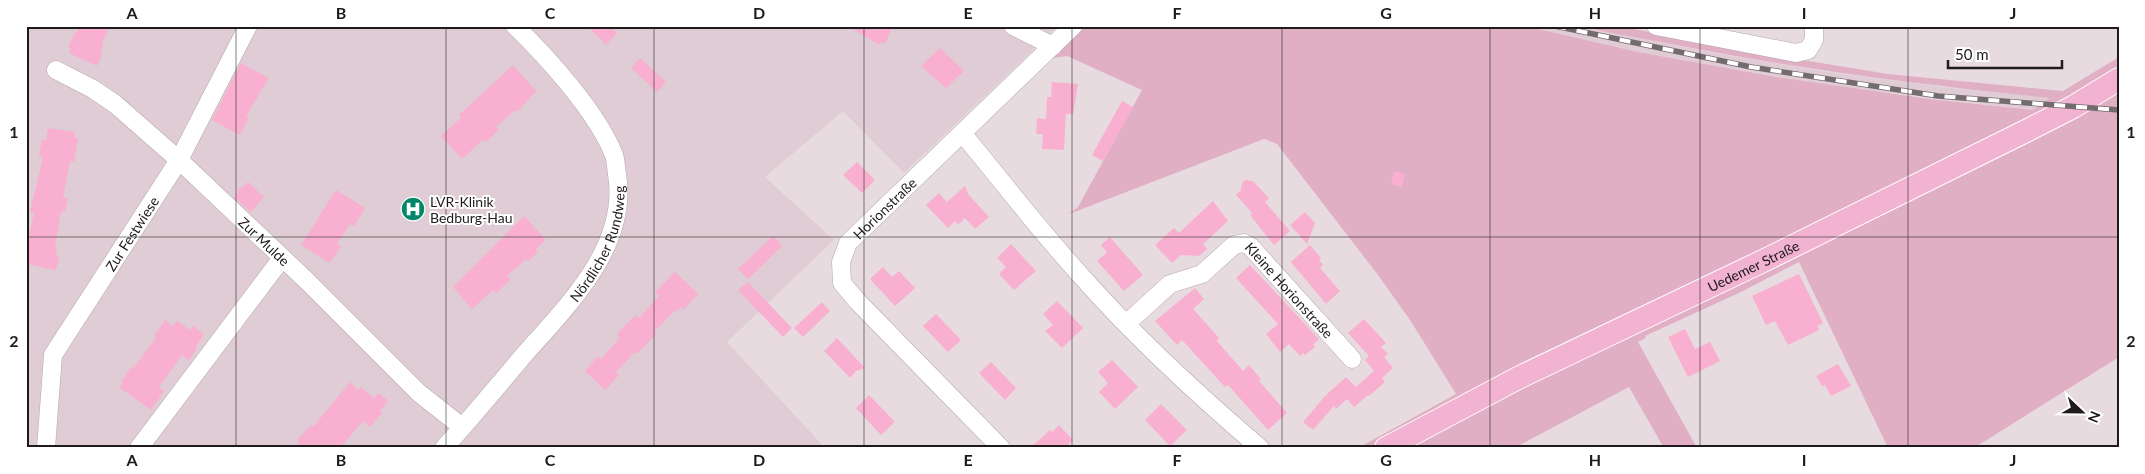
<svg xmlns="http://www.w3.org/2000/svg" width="2145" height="474" viewBox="0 0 2145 474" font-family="Lato,sans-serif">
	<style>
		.built { fill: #e0ccd4 }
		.green { fill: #e0afc4 }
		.building { fill: #f9afd0 }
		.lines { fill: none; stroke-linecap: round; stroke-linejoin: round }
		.minor-casing { stroke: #b3a7ac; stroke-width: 19 }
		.major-casing { stroke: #fff; stroke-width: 24 }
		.minor { stroke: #fff; stroke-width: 18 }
		.major { stroke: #f1b3d1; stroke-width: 22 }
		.rail-casing { stroke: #746b6f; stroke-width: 5.5 }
		.rail { stroke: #fff; stroke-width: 4; stroke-dasharray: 11; stroke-linecap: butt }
		.grid { fill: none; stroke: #1f1a1c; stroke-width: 1; stroke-opacity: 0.55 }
		.labels { text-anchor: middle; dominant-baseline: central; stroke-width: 4; stroke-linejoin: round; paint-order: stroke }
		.poi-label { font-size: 14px; fill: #1f1a1c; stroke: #fff; text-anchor: start }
		.street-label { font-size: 14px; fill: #1f1a1c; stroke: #fff }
		.neatline { fill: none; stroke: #1f1a1c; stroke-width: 2 }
		.grid-label { font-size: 16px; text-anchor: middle; font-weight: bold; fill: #1f1a1c }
	</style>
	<rect width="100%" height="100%" fill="#e8dbe0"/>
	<g class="built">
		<path d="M26,26H1058L904,173L843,111L765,177L834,240L727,342L825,448H26Z"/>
		<path d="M1525,26H1582L1714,53L1828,72L1941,87L2051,98L2033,110L1831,86L1638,52Z"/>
	</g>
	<g class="green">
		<path d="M1086,26H1525L1638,52L1777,77L1930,99L2033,110L2050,98C1923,85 1797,69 1671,44C1642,38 1611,34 1582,26H1620L1717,46L1888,74L2063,91L2119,57V70L2067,102L1455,402L1372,448H1358L1456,394L1410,320L1378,275L1277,144L1264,139L1069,214L1078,207L1142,90L1067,56L1053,58Z"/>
		<path d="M2119,87V114L2117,116H2119V357L1974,448H1888L1799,262L1741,292L1645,336L1646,338L1638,342L1697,448H1664L1629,387L1514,448H1406L1457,420Z"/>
	</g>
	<g class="building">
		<path d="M80,26H110L102,44H103L101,51L103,52L97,66L69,53L71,48L68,47L75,32L77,33Z"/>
		<path d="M587,26H610L617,33L606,45Z"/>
		<path d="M847,26H891L890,29L891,30L885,44L881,42L880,45Z"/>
		<path d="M940,48L964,71L946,88L921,66Z"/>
		<path d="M640,58L666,82L657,92L631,68Z"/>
		<path d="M241,63L269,78L246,116L249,118L240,135L212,120Z"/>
		<path d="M513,65L536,91L517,112L515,110L496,127L499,130L486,142L483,140L462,159L441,136L461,118L459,115Z"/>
		<path d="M1052,82L1078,84L1073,114H1066L1064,150L1042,149L1043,134H1036L1037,118L1046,119L1047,97H1051Z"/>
		<path d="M1122,101L1133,107L1103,161L1092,155Z"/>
		<path d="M48,128L75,132L74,137L78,138L74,162L70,161L63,197L68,198L65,211H61L55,247L57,248L56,256H59L56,270L26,264V250L34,213H30L43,157L39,156L42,140H46Z"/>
		<path d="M857,162L875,180L862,193L843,175Z"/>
		<path d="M1394,171L1405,174L1402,187L1391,184Z"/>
		<path d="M1245,180L1253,181L1265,194L1269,198L1265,202L1290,231L1274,245L1250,215L1252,213L1236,195L1241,190L1242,183Z"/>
		<path d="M248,182L264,197L251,212L234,197L238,192L237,191Z"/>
		<path d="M965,186L968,194L989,217L975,229L965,218L958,225L955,221L948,228L926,205L939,193L947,202Z"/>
		<path d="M336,190L365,208L354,226L350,224L337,244L341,246L330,263L301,245Z"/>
		<path d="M1213,201L1228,221L1203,244L1207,249L1199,256L1181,255L1172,263L1155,245L1174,228L1179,233Z"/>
		<path d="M1305,212L1315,223L1307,244L1290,225Z"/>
		<path d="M524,216L546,240L536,249L538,252L528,261L526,259L507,276L510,280L496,293L493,290L472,309L453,287Z"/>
		<path d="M773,236L782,246L748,279L738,269Z"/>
		<path d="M1110,237L1143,275L1124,291L1097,261L1107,252L1101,245Z"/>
		<path d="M1011,244L1036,271L1014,290L999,274L1006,267L997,258Z"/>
		<path d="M1310,245L1321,258L1319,260L1323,265L1320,268L1340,291L1326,304L1291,262Z"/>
		<path d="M1250,265L1319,339L1313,345L1315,347L1305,355L1303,353L1300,356L1289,344L1280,352L1266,334L1278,324L1236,278Z"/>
		<path d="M883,267L892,277L899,271L915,288L895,306L870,279Z"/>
		<path d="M675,272L698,294L684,309L681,307L677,312L675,310L654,332L656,334L637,354L635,352L616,372L619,375L605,390L585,371L598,356L601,359L620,338L617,334L635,315L639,318L659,296L655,292Z"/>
		<path d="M1799,274L1823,323L1817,326L1819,330L1788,345L1775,321L1766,325L1752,296Z"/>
		<path d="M748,282L792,328L783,337L738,290Z"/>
		<path d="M1195,288L1204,299L1193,309L1219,338L1217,341L1243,371L1249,365L1261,379L1259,381L1287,413L1268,430L1228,385L1225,387L1182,340L1177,345L1155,321Z"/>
		<path d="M1057,301L1083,328L1062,348L1045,331L1053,325L1043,314Z"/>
		<path d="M822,302L830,311L803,337L794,328Z"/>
		<path d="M936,314L961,340L948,352L923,326Z"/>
		<path d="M1364,319L1386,343L1381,347L1388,354L1384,357L1393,368L1382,378L1385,382L1369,396L1368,395L1354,407L1347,399L1336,409L1334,406L1313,430L1303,422L1325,396L1346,377L1356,387L1374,371L1365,360L1369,356L1348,333Z"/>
		<path d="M165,320L173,326L177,321L190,330L193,326L204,335L195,348L197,349L189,360L182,355L159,387L164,391L151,410L120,388L123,383L121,382L131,367L133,369L156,338L154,336Z"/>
		<path d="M1685,329L1695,349L1710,342L1720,361L1688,377L1668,337Z"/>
		<path d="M837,338L849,351L865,368L856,371L850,378L833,360L824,351Z"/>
		<path d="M1112,360L1138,387L1115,409L1099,392L1108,383L1098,372Z"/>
		<path d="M991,362L1016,388L1005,400L979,373Z"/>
		<path d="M1838,364L1851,386L1831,396L1825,385L1822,386L1816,376Z"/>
		<path d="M350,382L358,390L361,387L374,398L379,393L388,401L380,411L382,413L370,427L363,421L340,448H295L299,442L297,440L311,425L313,427Z"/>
		<path d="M869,395L895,422L881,435L856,408Z"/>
		<path d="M1161,404L1187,430L1170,446L1145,420Z"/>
		<path d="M1059,425L1073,440L1065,448H1030L1050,430L1052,432Z"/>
	</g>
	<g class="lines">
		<g class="minor-casing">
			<g id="minor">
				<path d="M1013,26L1053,46"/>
				<path d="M1656,26L1796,53L1808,50L1814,40V26"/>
				<path id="s1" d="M56,70L93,89L115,104L179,160L307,281L419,393L462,427"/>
				<path d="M962,133C1002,181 1040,231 1083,278C1137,339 1198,395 1260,448"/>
				<path id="s2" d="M1126,324L1170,284L1202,274L1234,245L1244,243L1251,247L1352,359"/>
				<path id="s3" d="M46,448L53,355L179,160L248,26"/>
				<path d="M139,448L282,258"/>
				<path id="s4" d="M444,448C471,418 497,387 523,356C567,306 629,247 617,174C616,168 616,161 614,155C597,112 548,58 515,26"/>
				<path id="s5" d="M1001,448L858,302L842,283L841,262L848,243L1073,26"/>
			</g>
		</g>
		<g class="major-casing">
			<g id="major">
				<path id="s6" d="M1386,448L1520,377L1763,261L2030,129L2073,107L2119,79"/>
			</g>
		</g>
		<use href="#minor" class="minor"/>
		<use href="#major" class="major"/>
		<g class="rail-casing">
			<path id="rail" d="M1555,26L1751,67L1938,96L2119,110"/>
		</g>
		<use href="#rail" class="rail"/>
	</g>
	<path class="grid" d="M236,26V448M446,26V448M654,26V448M864,26V448M1072,26V448M1282,26V448M1490,26V448M1700,26V448M1908,26V448M26,237H2119"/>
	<defs>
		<g id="hospital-disc" transform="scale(1.25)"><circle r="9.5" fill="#03876b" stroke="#fff"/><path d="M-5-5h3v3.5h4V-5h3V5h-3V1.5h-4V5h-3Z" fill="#fff"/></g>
	</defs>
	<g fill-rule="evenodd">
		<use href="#hospital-disc" x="413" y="209"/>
	</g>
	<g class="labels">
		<g class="poi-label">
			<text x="430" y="201">LVR-Klinik<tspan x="430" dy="16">Bedburg-Hau</tspan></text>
		</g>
		<g class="street-label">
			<text stroke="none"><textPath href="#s5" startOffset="321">Horionstraße</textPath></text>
			<text stroke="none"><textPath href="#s3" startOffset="238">Zur Festwiese</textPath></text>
			<text stroke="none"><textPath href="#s1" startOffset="271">Zur Mulde</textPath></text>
			<text stroke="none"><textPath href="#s4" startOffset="259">Nördlicher Rundweg</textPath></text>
			<text stroke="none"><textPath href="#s6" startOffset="410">Uedemer Straße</textPath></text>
			<text stroke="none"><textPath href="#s2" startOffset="212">Kleine Horionstraße</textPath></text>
		</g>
	</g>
	<rect width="2145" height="474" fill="none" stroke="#ffffff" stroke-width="55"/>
	<g transform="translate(2082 412) rotate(112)" stroke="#ffffff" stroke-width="4" paint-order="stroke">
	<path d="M0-4L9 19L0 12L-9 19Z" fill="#1f1a1c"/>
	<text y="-8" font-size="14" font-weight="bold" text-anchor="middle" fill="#1f1a1c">N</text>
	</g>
	<path d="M1948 60v8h114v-8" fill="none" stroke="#1f1a1c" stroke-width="2.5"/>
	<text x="1955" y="60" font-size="15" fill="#1f1a1c" stroke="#ffffff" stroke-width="4" paint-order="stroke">50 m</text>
	<rect x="28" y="28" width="2090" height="418" class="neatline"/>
	<g class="grid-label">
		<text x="132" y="19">A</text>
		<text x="341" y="19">B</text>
		<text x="550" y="19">C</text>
		<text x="759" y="19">D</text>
		<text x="968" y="19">E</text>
		<text x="1177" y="19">F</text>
		<text x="1386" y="19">G</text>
		<text x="1595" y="19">H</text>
		<text x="1804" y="19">I</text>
		<text x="2013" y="19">J</text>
		<text x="14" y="138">1</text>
		<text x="2131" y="138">1</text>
		<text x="14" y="347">2</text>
		<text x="2131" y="347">2</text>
		<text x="132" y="466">A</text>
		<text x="341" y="466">B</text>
		<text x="550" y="466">C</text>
		<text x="759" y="466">D</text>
		<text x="968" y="466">E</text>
		<text x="1177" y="466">F</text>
		<text x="1386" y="466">G</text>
		<text x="1595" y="466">H</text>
		<text x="1804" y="466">I</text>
		<text x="2013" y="466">J</text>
	</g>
</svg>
